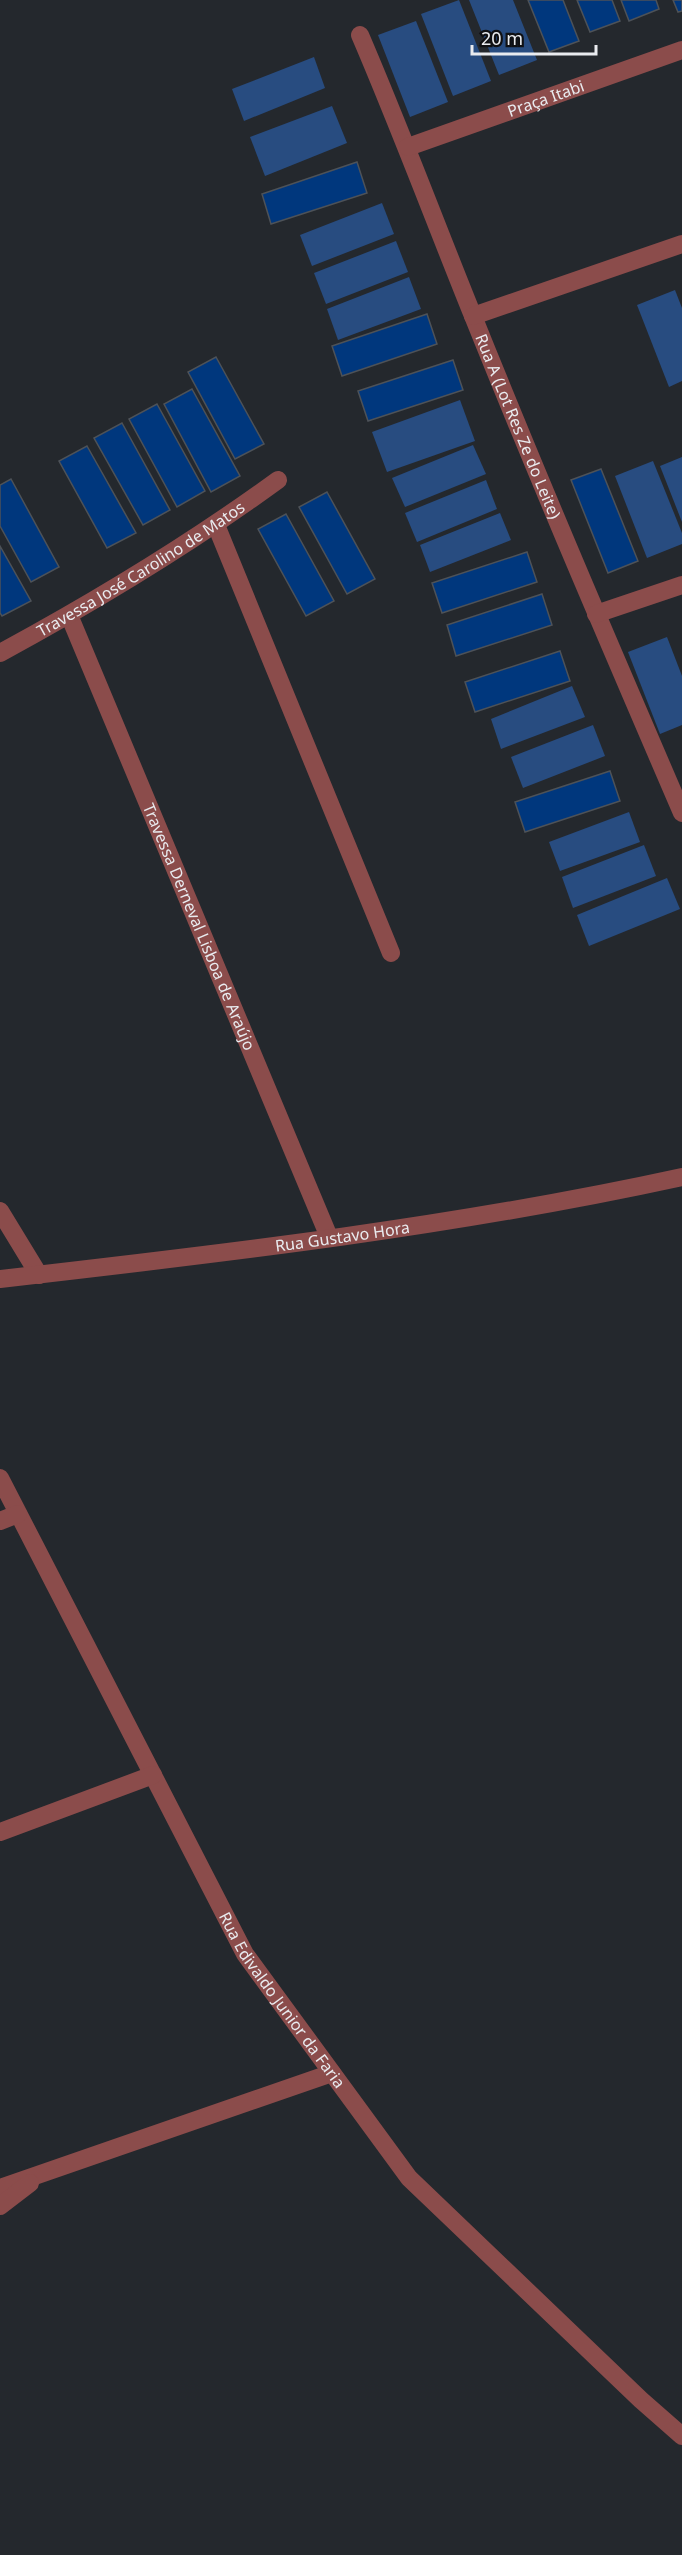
<svg xmlns="http://www.w3.org/2000/svg" width="682" height="2555" viewBox="0 0 682 2555" font-family="'Noto Sans',sans-serif">
	<style>
		.green { fill: #284c80 }
		.building { fill: #00377d; stroke: #4d5258; stroke-width: 1.5 }
		.lines { fill: none; stroke-linecap: round; stroke-linejoin: round }
		.minor { stroke: #8b4c4b; stroke-width: 18 }
		.labels { text-anchor: middle; dominant-baseline: central; stroke-width: 4.5; stroke-linejoin: round; paint-order: stroke }
		.street-label { font-size: 16px; fill: #e9ebef; stroke: #0f1013 }
	</style>
	<rect width="100%" height="100%" fill="#24282d"/>
	<g class="green">
		<path d="M459,0L491,81L453,96L421,14Z"/>
		<path d="M469,0H513L537,60L499,75Z"/>
		<path d="M416,21L448,102L410,117L378,35Z"/>
		<path d="M314,57L325,88L244,121L232,89Z"/>
		<path d="M332,106L347,143L265,176L250,137Z"/>
		<path d="M382,203L394,234L312,266L300,235Z"/>
		<path d="M396,241L408,272L326,304L314,273Z"/>
		<path d="M409,277L421,309L338,340L327,309Z"/>
		<path d="M675,290L682,308V381L669,387L637,305Z"/>
		<path d="M460,400L475,441L387,472L372,432Z"/>
		<path d="M473,445L486,474L405,507L392,478Z"/>
		<path d="M682,457V522L660,466Z"/>
		<path d="M653,461L682,533V544L647,558L615,476Z"/>
		<path d="M486,480L497,509L417,542L405,513Z"/>
		<path d="M500,513L511,540L430,572L420,545Z"/>
		<path d="M667,637L682,676V725L660,734L628,652Z"/>
		<path d="M572,686L585,717L501,749L491,719Z"/>
		<path d="M593,725L605,756L523,788L511,757Z"/>
		<path d="M629,812L640,842L560,871L549,842Z"/>
		<path d="M644,845L656,876L573,908L562,877Z"/>
		<path d="M667,878L680,909L589,946L577,915Z"/>
	</g>
	<g class="building">
		<path d="M528,0H563L579,41L549,52Z"/>
		<path d="M577,0H612L620,21L590,32Z"/>
		<path d="M621,0H656L659,9L629,21Z"/>
		<path d="M673,0H682V11L678,12Z"/>
		<path d="M357,162L367,193L271,224L262,194Z"/>
		<path d="M427,314L437,344L342,376L332,346Z"/>
		<path d="M216,357L264,444L235,459L188,372Z"/>
		<path d="M453,360L463,390L368,421L358,391Z"/>
		<path d="M192,389L240,476L211,492L164,404Z"/>
		<path d="M157,404L205,491L177,507L129,419Z"/>
		<path d="M122,423L170,510L143,525L94,438Z"/>
		<path d="M87,446L136,533L107,548L59,461Z"/>
		<path d="M601,469L638,561L608,573L571,480Z"/>
		<path d="M11,479L59,567L31,582L0,526V485Z"/>
		<path d="M327,492L375,579L347,594L299,507Z"/>
		<path d="M286,514L334,601L306,616L258,529Z"/>
		<path d="M0,546L31,601L2,616L0,613Z"/>
		<path d="M527,552L537,582L442,613L432,583Z"/>
		<path d="M542,594L552,625L456,656L447,625Z"/>
		<path d="M560,651L570,681L475,712L465,682Z"/>
		<path d="M610,771L620,801L525,832L515,802Z"/>
	</g>
	<g class="lines">
		<g class="minor">
			<path id="s1" d="M360,35C400,128 435,222 473,316C540,483 611,648 682,813"/>
			<path id="s2" d="M408,147L682,50"/>
			<path d="M473,316L682,244"/>
			<path d="M216,525L391,953"/>
			<path d="M596,614L682,585"/>
			<path id="s3" d="M69,615L329,1237"/>
			<path id="s4" d="M0,653C96,601 190,544 278,480"/>
			<path d="M0,1211L39,1275"/>
			<path id="s5" d="M0,1279C228,1253 458,1226 682,1177"/>
			<path id="s6" d="M0,1478L245,1954L409,2178L641,2400L682,2436"/>
			<path d="M0,1521L18,1514"/>
			<path d="M0,1832L153,1775"/>
			<path d="M0,2188L332,2073"/>
			<path d="M0,2206L30,2183"/>
		</g>
	</g>
	<g class="labels">
		<g class="street-label">
			<text stroke="none"><textPath href="#s2" startOffset="146">Praça Itabi</textPath></text>
			<text stroke="none"><textPath href="#s1" startOffset="422">Rua A (Lot Res Ze do Leite)</textPath></text>
			<text stroke="none"><textPath href="#s4" startOffset="164">Travessa José Carolino de Matos</textPath></text>
			<text stroke="none"><textPath href="#s3" startOffset="338">Travessa Derneval Lisboa de Araújo</textPath></text>
			<text stroke="none"><textPath href="#s5" startOffset="345">Rua Gustavo Hora</textPath></text>
			<text stroke="none"><textPath href="#s6" startOffset="594">Rua Edivaldo Junior da Faria</textPath></text>
		</g>
	</g>
	<path d="M472 45v9h124v-9" fill="none" stroke="#e9ebef" stroke-width="3"/>
	<text x="481" y="45" font-size="18" fill="#e9ebef" stroke="#0f1013" stroke-width="4.5" paint-order="stroke">20 m</text>
</svg>
